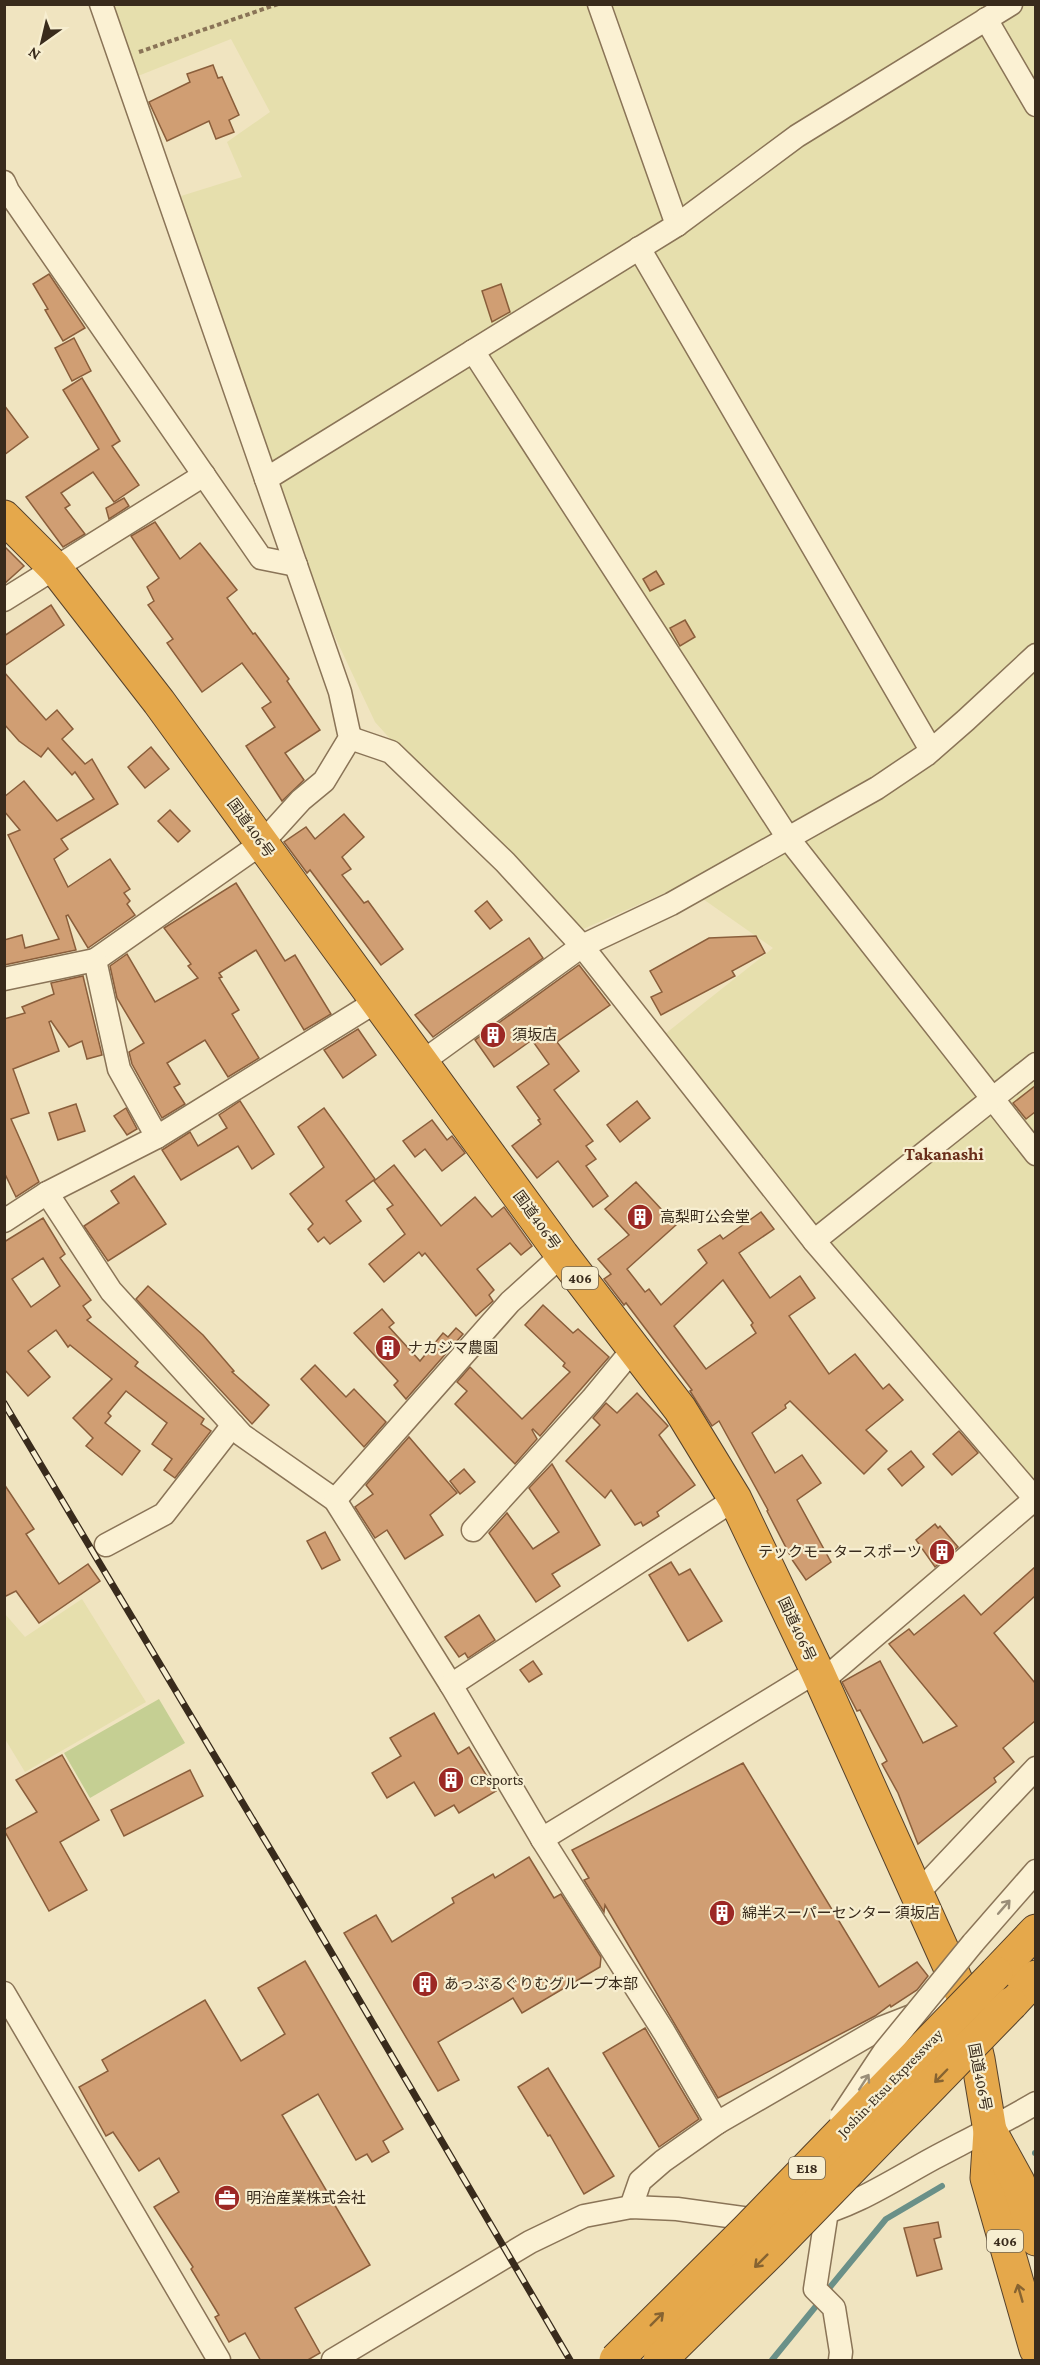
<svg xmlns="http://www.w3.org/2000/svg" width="1040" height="2365" viewBox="0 0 1040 2365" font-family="'Crimson Pro','Noto Sans JP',serif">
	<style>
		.farmland { fill: #e6dfad }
		.green { fill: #c5cf93 }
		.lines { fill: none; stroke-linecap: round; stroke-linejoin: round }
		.stream { stroke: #6a9088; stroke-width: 6 }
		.building { fill: #d09e73; stroke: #8a5e3b; stroke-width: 1.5; fill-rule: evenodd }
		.minor-casing { stroke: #8a7457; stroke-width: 25 }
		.highway-casing { stroke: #57422b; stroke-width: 35 }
		.path { stroke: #8a7457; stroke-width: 4; stroke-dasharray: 4.5 3; stroke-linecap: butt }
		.minor { stroke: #fbf1d3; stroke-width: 22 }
		.highway { stroke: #e5a84b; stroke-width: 33 }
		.rail-casing { stroke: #392b1c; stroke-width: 7 }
		.rail { stroke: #f7eed0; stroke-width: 4.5; stroke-dasharray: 14; stroke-linecap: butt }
		.minor-bridge-casing { stroke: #8a7457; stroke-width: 25; stroke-linecap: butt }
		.highway-bridge-casing { stroke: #57422b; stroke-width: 35; stroke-linecap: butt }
		.minor-bridge { stroke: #fbf1d3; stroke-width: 22 }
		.highway-bridge { stroke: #e5a84b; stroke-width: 33 }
		.oneway { stroke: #9a8e78 }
		.oneway2 { stroke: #866331 }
		.labels { text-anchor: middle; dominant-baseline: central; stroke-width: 4.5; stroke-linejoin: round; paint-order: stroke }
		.shield { fill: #f7eed0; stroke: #726652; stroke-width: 1.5 }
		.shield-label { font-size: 14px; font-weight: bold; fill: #392b1c }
		.street-label { font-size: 15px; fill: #392b1c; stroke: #f7eed0 }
		.poi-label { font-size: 15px; fill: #392b1c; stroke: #f7eed0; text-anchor: start }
		.quarter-label { font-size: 18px; font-weight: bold; fill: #682d19; stroke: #f7eed0 }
	</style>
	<rect width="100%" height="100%" fill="#f0e4c0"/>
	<g class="farmland">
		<path d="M114,5H1035V1491L660,1038L773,948L683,885L581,930L472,830L375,722L273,505L181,196L242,177L227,142L270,112L231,39L138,76Z"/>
		<path d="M82,1599L146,1702L25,1772L5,1739V1614L25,1637Z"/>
	</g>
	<path class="green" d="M159,1699L185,1743L90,1798L64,1753Z"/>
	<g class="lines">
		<g class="stream">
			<path d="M1035,2153H1036"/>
			<path d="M826,2292L886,2219L942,2186"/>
			<path d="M772,2360L821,2300"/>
		</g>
	</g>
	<g class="building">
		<path d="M213,65L218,78L222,77L239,115L229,120L234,132L216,139L209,121L167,141L149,102L190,82L187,74Z"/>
		<path d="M49,274L85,328L63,341L45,310L48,309L33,284Z"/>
		<path d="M501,284L510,312L492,322L482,291Z"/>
		<path d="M74,338L91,371L72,381L55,348Z"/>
		<path d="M82,378L120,441L112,446L139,485L114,502L93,472L61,493L70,505L65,508L85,534L63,547L26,497L99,449L63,390Z"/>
		<path d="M4,405L28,437L4,455Z"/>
		<path d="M124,498L129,506L109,519L106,508Z"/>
		<path d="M155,522L180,559L200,543L237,590L227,598L253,634L255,633L289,679L287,681L320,730L285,753L304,780L282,801L246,746L275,727L262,708L271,702L242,663L202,692L167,643L173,639L148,605L154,601L147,587L159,578L131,536Z"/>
		<path d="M4,546L24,566L4,584Z"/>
		<path d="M656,571L664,584L650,591L643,579Z"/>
		<path d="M51,605L64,625L4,666V636Z"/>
		<path d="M685,620L695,637L680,646L670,628Z"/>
		<path d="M4,672L46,720L57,710L73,729L62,739L85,764L92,759L118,804L61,839L68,849L54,859L68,887L110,859L130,889L124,893L130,901L127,904L135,915L88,948L68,915L66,916L76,950L4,965V940L22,935L25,948L59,939L8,835L20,830L4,811V797L24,781L57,821L94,799L75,772L72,775L48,748L41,757L19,741L4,724Z"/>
		<path d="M151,747L169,769L145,788L128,767Z"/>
		<path d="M170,810L190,831L178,842L158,821Z"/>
		<path d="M344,814L364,837L342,857L351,869L342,875L364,903L368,901L403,949L381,965L310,870L307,873L284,842L306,827L315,839Z"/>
		<path d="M236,883L285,961L295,955L331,1014L304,1030L256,950L219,973L222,977L219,978L239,1010L232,1014L259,1058L228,1077L205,1040L167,1063L180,1084L174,1087L185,1104L162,1118L132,1064L129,1052L144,1043L117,998L110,966L127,954L155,1002L198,978L188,966L191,964L164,928Z"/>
		<path d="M487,901L502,920L490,929L475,911Z"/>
		<path d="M756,936L765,953L732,971L735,976L661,1015L651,997L662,992L650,971L709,938Z"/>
		<path d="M529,938L543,958L433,1037L415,1015Z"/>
		<path d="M579,965L610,1005L557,1042L579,1071L554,1090L593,1141L586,1146L596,1159L586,1166L608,1196L593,1207L558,1161L537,1178L512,1146L541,1124L538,1120L540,1119L517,1087L549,1064L532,1040L494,1067L475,1040Z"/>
		<path d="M83,976L102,1055L87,1059L82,1041L69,1047L51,1021L49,1022L59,1051L13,1069L29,1113L11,1119L39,1182L16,1197L4,1172V1019L25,1013L22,1007L54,994L51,983Z"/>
		<path d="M358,1029L376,1055L343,1078L324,1050Z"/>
		<path d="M1035,1086V1112L1026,1119L1013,1103Z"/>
		<path d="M240,1101L274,1154L252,1169L238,1146L181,1180L162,1150L190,1132L198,1146L227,1128L219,1115Z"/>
		<path d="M637,1101L650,1118L620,1142L607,1125Z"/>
		<path d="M76,1104L85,1131L58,1140L49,1113Z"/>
		<path d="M126,1108L137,1129L127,1135L114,1116Z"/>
		<path d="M324,1108L375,1179L346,1201L361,1221L330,1244L324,1237L318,1242L308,1229L313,1224L290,1194L324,1167L298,1127Z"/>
		<path d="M432,1120L447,1140L452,1136L465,1153L442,1171L425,1149L415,1157L403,1141Z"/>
		<path d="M394,1165L441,1226L475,1197L492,1217L504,1207L532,1246L521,1255L510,1243L477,1269L494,1290L489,1295L493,1301L476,1316L425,1253L422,1256L419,1252L384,1282L369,1264L405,1234L387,1209L393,1205L374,1181Z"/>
		<path d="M134,1176L166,1224L108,1261L84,1226L119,1203L111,1191Z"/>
		<path d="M636,1182L676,1225L627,1269L645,1292L649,1289L661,1305L707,1263L698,1250L720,1235L723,1239L761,1212L774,1229L739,1253L770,1298L800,1276L815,1298L789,1316L829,1374L855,1354L883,1389L889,1384L903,1400L866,1430L887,1451L864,1474L790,1401L785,1405L786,1408L752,1433L775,1473L802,1455L821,1483L797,1500L831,1562L806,1580L793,1561L767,1511L768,1510L719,1421L712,1426L690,1391L692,1390L626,1303L624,1305L604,1279L611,1274L598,1259L629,1235L605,1209ZM723,1280L753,1323L751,1325L756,1333L706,1369L674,1326Z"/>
		<path d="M43,1218L65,1254L60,1258L91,1300L83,1306L91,1317L87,1320L138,1362L135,1366L204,1419L201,1424L211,1431L175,1478L164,1470L172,1459L152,1444L167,1423L126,1391L108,1413L111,1416L105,1423L140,1451L122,1475L86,1446L93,1438L73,1418L112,1379L70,1345L68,1347L56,1330L28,1351L50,1377L28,1396L4,1369V1242ZM43,1258L60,1286L31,1307L12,1279Z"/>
		<path d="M148,1286L203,1335L234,1371L232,1372L269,1405L252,1424L136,1299Z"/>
		<path d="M543,1305L573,1333L578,1329L609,1357L540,1436L533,1429L532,1430L537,1439L515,1464L455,1404L467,1391L457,1382L470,1367L522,1419L570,1372L563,1366L565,1363L525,1325Z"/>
		<path d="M382,1309L394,1323L389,1327L420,1361L443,1333L448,1337L456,1328L463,1334L406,1399L394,1385L398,1381L354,1333Z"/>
		<path d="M315,1365L346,1397L354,1389L386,1422L364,1447L301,1379Z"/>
		<path d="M637,1393L668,1426L659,1435L695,1485L657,1512L659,1516L643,1526L641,1522L635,1525L611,1490L605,1498L566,1461L600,1425L593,1418L606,1403L617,1413Z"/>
		<path d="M959,1431L978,1453L952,1475L933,1454Z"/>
		<path d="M409,1437L457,1493L430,1515L443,1535L405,1559L387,1530L375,1538L355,1507L373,1494L366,1485Z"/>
		<path d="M911,1451L924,1467L902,1486L888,1469Z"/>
		<path d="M552,1464L600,1545L552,1574L560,1586L536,1602L489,1533L507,1513L533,1549L559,1532L529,1488Z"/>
		<path d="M464,1469L475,1482L460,1494L450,1481Z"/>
		<path d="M4,1484L34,1529L26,1534L59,1584L88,1564L100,1581L39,1623L16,1591L4,1597Z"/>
		<path d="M935,1524L938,1528L940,1526L958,1547L935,1567L916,1540Z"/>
		<path d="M325,1532L340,1560L322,1569L307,1541Z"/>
		<path d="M671,1562L679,1575L690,1569L722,1621L688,1641L649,1575Z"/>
		<path d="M1035,1567V1596L994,1633L1035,1683V1721L1003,1748L1014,1762L994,1778L996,1782L918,1844L898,1793L882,1764L887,1761L860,1710L857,1711L842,1682L880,1661L923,1743L957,1726L889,1644L909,1629L914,1635L964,1595L981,1615Z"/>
		<path d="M479,1615L495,1640L468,1658L465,1653L459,1657L445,1637Z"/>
		<path d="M533,1661L542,1674L529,1682L520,1670Z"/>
		<path d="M434,1713L458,1754L469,1747L496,1791L459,1813L454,1805L435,1816L414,1782L387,1798L372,1773L401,1756L390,1738Z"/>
		<path d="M62,1755L99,1820L60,1842L87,1890L49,1911L4,1830L37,1812L16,1780Z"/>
		<path d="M743,1763L879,1987L917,1962L928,1976L917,1990L891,2007L890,2005L875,2016L718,2098L605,1905L604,1912L584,1880L589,1878L572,1850Z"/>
		<path d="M190,1770L203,1796L124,1836L111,1810Z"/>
		<path d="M529,1857L554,1898L561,1894L601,1957L600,1967L522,2013L513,1998L438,2042L459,2080L438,2091L344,1933L376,1915L392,1942L454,1903L452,1898L493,1874L495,1878Z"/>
		<path d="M305,1961L403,2129L383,2141L389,2152L372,2162L367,2154L356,2160L318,2094L282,2115L370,2265L295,2308L320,2353L306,2361H261L245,2333L229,2342L215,2317L219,2315L191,2269L193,2267L154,2207L179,2192L159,2158L139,2171L113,2132L106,2136L79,2087L108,2071L102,2060L205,2000L241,2061L285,2034L258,1988Z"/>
		<path d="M645,2028L699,2119L659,2147L603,2053Z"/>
		<path d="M548,2068L614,2176L584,2194L550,2135L548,2136L518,2087Z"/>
		<path d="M938,2222L941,2237L934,2239L942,2269L917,2276L904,2228Z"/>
	</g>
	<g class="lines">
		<g class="minor-casing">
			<g id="minor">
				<path d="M101,4L340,692L350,738L324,781L301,800L262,843L95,960L119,1069L157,1137"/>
				<path d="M599,4L677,225"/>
				<path d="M986,19L1036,105"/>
				<path d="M4,182L8,191L261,558L296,565"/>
				<path d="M639,248L931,750"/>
				<path d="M473,351L788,838L1036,1154"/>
				<path d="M266,479L677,225L797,136L1011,4"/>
				<path d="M4,600L204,475"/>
				<path d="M350,738L391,752L505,862L582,946L814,1241L1036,1500"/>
				<path d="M4,979L95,960"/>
				<path d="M422,1062L582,946L671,904L877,788L926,755L966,720L1036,655"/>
				<path d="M47,1193L111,1291L242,1435L335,1500L451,1685L542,1839L664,2032L717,2123"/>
				<path d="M4,1221L47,1193L157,1137L377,1001"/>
				<path d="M814,1241L1036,1064"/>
				<path d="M335,1500L510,1302L562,1255"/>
				<path d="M473,1530L592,1399L634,1348"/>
				<path d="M106,1545L164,1514L233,1425"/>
				<path d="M821,1682L1036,1498"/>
				<path d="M451,1685L735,1499"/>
				<path d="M542,1839L817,1671"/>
				<path d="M917,1894L1036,1768"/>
				<path d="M973,1943L1036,1871"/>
				<path d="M4,1993L219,2360"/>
				<path d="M631,2207L640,2181L663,2161L717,2123L881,2028L963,1996"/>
				<path d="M827,2211L815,2289L834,2308L841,2352L840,2360"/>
				<path d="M809,2217C854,2207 895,2179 934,2158C968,2140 1002,2123 1036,2103"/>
				<path d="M333,2360L530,2242L584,2216L631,2207L677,2209L765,2221"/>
			</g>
		</g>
		<g class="highway-casing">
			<g id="highway">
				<path d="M4,517L55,568L159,702L562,1255L680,1409L735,1499L817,1671L963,1996L978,2059L990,2131L987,2178L1036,2349"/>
				<path d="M996,1973L1036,1931"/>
				<path d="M1011,2004L1036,1977"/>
				<path d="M990,2131L1018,2182L1036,2239"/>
			</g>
		</g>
		<path class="path" d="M139,52L278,4"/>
		<use href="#minor" class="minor"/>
		<use href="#highway" class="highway"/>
		<g class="rail-casing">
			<path id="rail" d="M4,1403L300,1899L570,2360"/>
		</g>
		<use href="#rail" class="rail"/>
		<g class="minor-bridge-casing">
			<path id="minor-bridge" d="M841,2117L884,2052L973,1943"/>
		</g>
		<g class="highway-bridge-casing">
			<g id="highway-bridge">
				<path d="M616,2360L747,2230L996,1973"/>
				<path d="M660,2360L770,2252L1011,2004"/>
			</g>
		</g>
		<use href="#minor-bridge" class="minor-bridge"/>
		<use href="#highway-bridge" class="highway-bridge"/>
	</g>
	<defs><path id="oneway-shaft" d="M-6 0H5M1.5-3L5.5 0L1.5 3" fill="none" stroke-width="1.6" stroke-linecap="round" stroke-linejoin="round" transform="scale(1.5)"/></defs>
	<g class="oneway">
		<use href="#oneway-shaft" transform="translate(1004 1907) rotate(-49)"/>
		<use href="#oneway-shaft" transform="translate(864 2082) rotate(-57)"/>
	</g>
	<g class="oneway2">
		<use href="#oneway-shaft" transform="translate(941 2076) rotate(134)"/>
		<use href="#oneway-shaft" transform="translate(761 2261) rotate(135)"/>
		<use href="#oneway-shaft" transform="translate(1020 2293) rotate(-106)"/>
		<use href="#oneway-shaft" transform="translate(657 2319) rotate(-45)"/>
	</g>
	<defs>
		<g id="building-disc" transform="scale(1.35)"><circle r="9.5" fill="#9c2824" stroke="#f7eed0"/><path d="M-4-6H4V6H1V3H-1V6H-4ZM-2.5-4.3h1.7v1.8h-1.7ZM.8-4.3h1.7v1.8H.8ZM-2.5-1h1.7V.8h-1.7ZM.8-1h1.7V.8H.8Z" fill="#fff"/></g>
		<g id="office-disc" transform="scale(1.35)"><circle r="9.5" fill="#9c2824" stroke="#f7eed0"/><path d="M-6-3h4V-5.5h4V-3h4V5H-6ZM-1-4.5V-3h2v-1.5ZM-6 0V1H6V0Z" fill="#fff"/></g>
	</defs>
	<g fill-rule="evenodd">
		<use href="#building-disc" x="493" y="1035"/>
		<use href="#building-disc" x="640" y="1217"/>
		<use href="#building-disc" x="388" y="1348"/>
		<use href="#building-disc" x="942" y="1552"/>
		<use href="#building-disc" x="451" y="1780"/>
		<use href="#building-disc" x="722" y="1913"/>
		<use href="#building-disc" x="425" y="1984"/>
		<use href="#office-disc" x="227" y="2198"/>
	</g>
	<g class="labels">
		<g class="shield">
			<rect x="562" y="1267" width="36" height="22" rx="4.5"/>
			<rect x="789" y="2157" width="36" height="22" rx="4.5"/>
			<rect x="987" y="2230" width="36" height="22" rx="4.5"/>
		</g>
		<g class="shield-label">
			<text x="580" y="1278">406</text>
			<text x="807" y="2168">E18</text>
			<text x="1005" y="2241">406</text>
		</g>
		<g class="street-label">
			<text transform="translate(251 828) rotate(54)">国道406号</text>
			<text transform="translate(537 1220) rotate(54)">国道406号</text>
			<text transform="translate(797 1629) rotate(65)">国道406号</text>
			<text transform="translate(980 2077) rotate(79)">国道406号</text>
			<text transform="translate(890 2083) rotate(-46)">Joshin-Etsu Expressway</text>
		</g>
		<g class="poi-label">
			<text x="512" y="1035">須坂店</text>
			<text x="660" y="1217">高梨町公会堂</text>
			<text x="408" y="1348">ナカジマ農園</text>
			<text x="922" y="1552" text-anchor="end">テックモータースポーツ</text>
			<text x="470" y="1780">CPsports</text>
			<text x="742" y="1913">綿半スーパーセンター 須坂店</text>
			<text x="444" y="1984">あっぷるぐりむグループ本部</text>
			<text x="246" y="2198">明治産業株式会社</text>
		</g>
		<g class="quarter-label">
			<text x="944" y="1154">Takanashi</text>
		</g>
	</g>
	<rect width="1040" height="2365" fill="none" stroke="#392b1c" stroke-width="12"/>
	<g transform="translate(42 42) rotate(214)" stroke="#f7eed0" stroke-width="4.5" paint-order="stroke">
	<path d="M0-4.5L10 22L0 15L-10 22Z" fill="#392b1c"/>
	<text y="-9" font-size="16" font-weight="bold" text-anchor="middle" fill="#392b1c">N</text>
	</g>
</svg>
